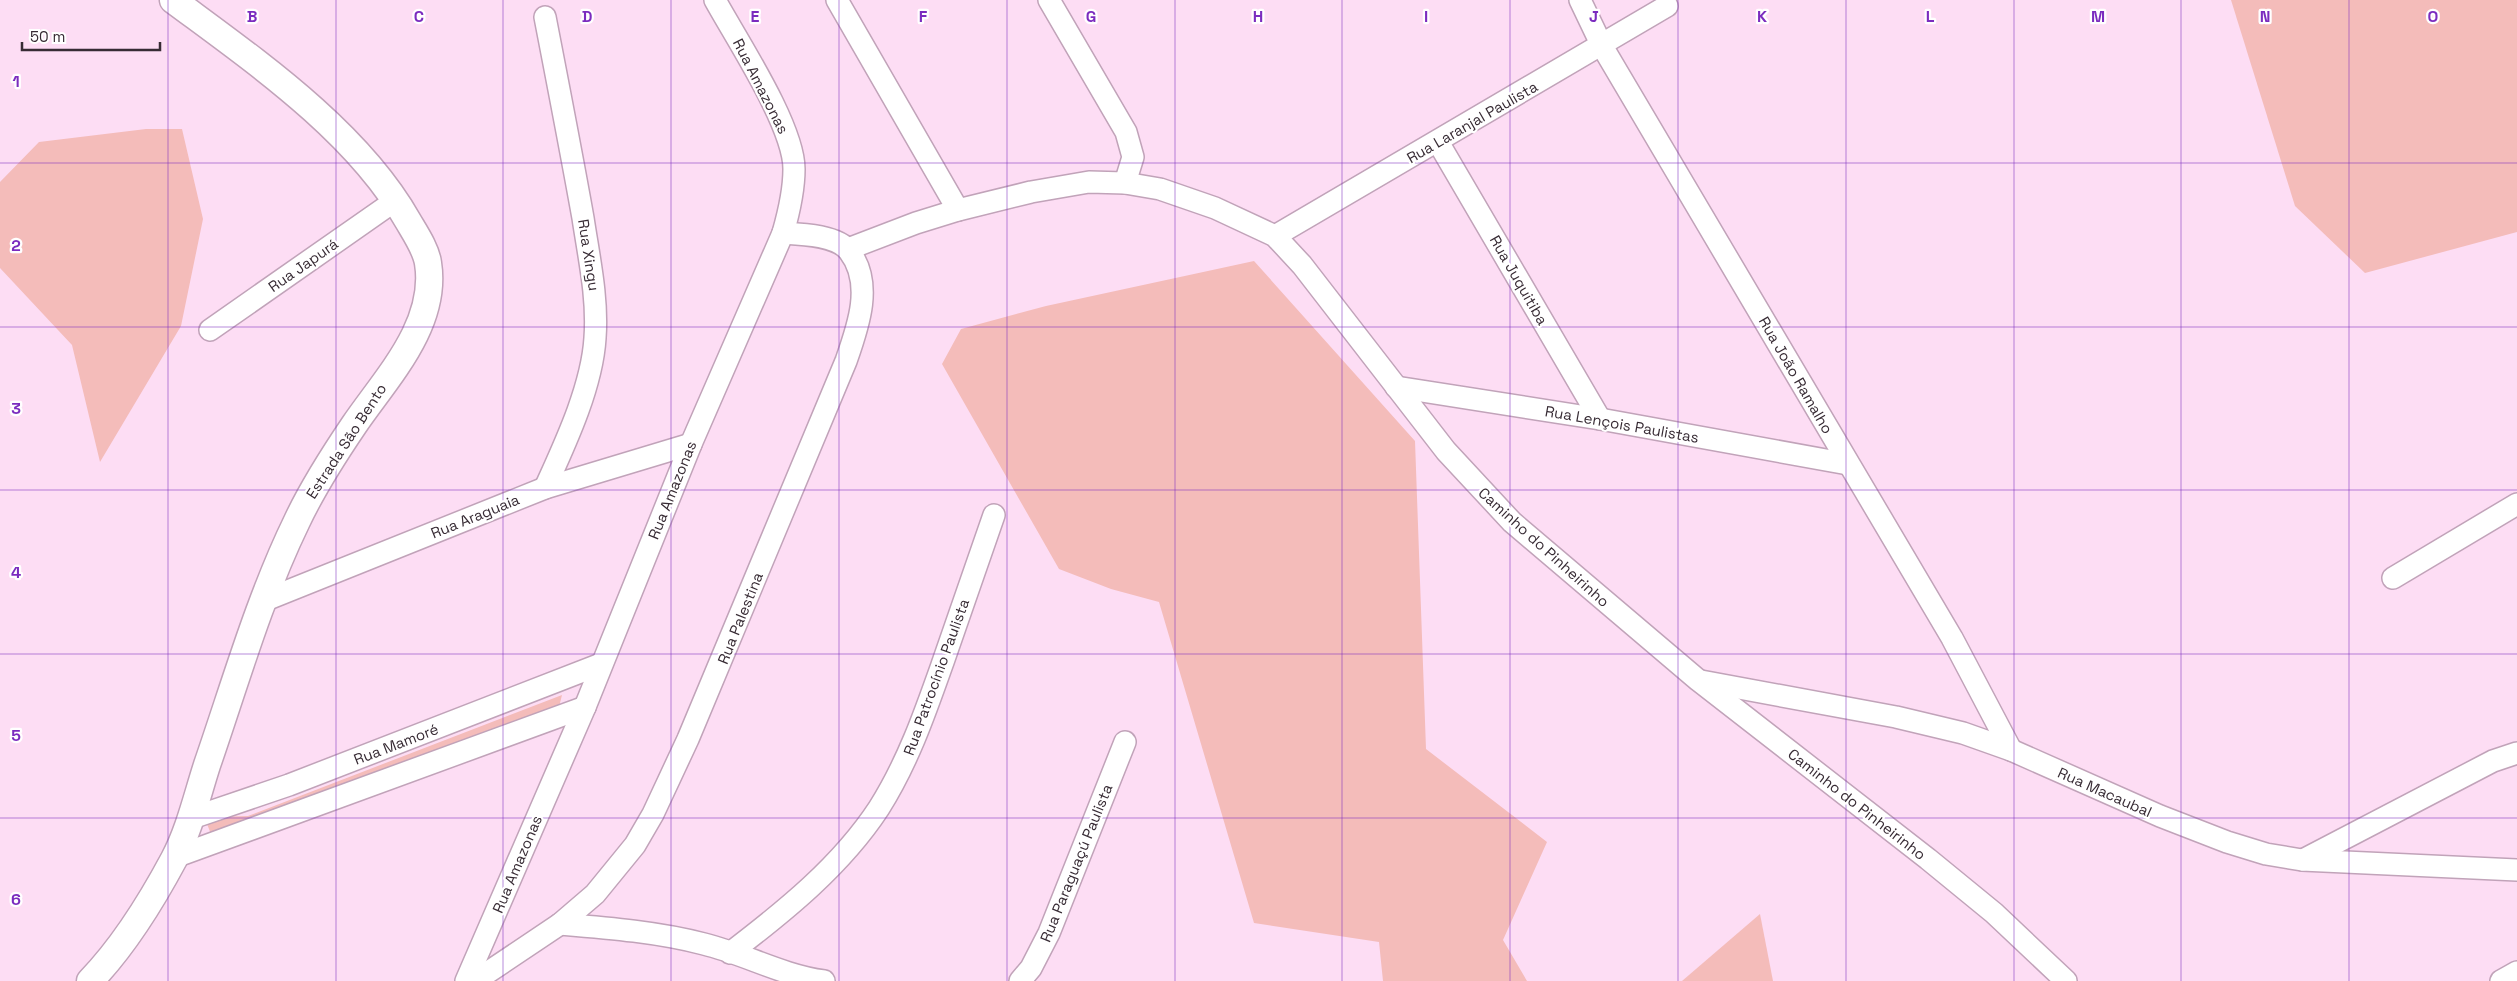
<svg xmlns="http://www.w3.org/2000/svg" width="2517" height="981" viewBox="0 0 2517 981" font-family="'Space Grotesk',sans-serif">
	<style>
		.green { fill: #f4bcba }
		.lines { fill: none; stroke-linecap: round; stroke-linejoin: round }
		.minor-casing { stroke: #c1a3b9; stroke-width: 24 }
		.tertiary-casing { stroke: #c1a3b9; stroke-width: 29 }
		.minor { stroke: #fff; stroke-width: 21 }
		.tertiary { stroke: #fff; stroke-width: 26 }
		.grid { fill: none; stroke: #7b2cbf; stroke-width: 1; stroke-opacity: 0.55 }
		.labels { text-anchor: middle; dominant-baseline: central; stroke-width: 4.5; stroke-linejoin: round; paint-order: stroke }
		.street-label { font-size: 15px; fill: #372b34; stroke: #fff }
		.grid-label { font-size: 16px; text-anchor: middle; font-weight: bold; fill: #7b2cbf; stroke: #fff; stroke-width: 4.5; stroke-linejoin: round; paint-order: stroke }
	</style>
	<rect width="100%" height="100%" fill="#fdddf4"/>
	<g class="green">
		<path d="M2231,0H2517V232L2365,273L2295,206Z"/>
		<path d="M146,129H182L203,219L181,326L100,462L72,345L0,268V182L39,142Z"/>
		<path d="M1254,261L1415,441L1426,749L1547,842L1503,940L1527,981H1383L1379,942L1254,923L1159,602L1111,589L1059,569L942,364L961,329L1046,306Z"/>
		<path d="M562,695L559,707L211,834L207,824L214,817L248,816Z"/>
		<path d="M1760,914L1773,981H1682Z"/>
	</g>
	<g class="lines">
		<g class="minor-casing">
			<g id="minor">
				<path d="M837,0L958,210"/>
				<path d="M1049,0L1126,132L1133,157L1125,183"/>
				<path d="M1580,0L1602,46L1952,638L2011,750"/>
				<path d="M1438,142L1600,419"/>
				<path d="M1275,236L1667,6"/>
				<path d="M848,249L916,223L958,210L1031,192L1089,182L1125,183L1160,189L1215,208L1275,236L1302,265L1446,451L1512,522L1698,680L1928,859L1994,913L2066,981"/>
				<path d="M210,330L396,200"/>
				<path d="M1396,387L1600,419L1848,464"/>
				<path d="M545,488C565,444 592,387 595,338C598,298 589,258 583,218C571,151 558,84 545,17"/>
				<path d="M2393,578L2517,504"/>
				<path d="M263,601L545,488L691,444"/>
				<path d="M1701,681L1896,717L1963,733L2011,750L2160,816L2227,842L2266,854L2302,860L2517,870"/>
				<path d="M189,819L289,785L601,664"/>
				<path d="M175,857L585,707"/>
				<path d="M2303,860L2493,761L2517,753"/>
				<path d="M560,924C608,928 658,932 704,944C745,954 781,975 824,981"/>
				<path d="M730,953C785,911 841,866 879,808C908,762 925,713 943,662C960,613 977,564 994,515"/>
				<path d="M466,981L585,707L691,444L783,233C789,212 794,191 794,169C794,126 737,40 715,0"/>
				<path d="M475,981L560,924L595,894L635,845L653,814L688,739L846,361C858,327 874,283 849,251C837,235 801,234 783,233"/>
				<path d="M1020,981L1031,968L1049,933L1125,742"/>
				<path d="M2501,981L2517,972"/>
			</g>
		</g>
		<g class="tertiary-casing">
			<path id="tertiary" d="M90,981C124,946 151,902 174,859C189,831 197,796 207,765C235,684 259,599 297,521C313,487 333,456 354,425C386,378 438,325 428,263C426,249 415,233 408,221C357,131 255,61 173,0"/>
		</g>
		<use href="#minor" class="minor"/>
		<use href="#tertiary" class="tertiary"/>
	</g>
	<path class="grid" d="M168,0V981M336,0V981M503,0V981M671,0V981M839,0V981M1007,0V981M1175,0V981M1342,0V981M1510,0V981M1678,0V981M1846,0V981M2014,0V981M2181,0V981M2349,0V981M0,163H2517M0,327H2517M0,490H2517M0,654H2517M0,818H2517"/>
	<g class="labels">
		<g class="street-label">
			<text transform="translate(761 86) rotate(63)">Rua Amazonas</text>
			<text transform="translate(1472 122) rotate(-30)">Rua Laranjal Paulista</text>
			<text transform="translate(589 255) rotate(81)">Rua Xingu</text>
			<text transform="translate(303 265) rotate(-35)">Rua Japurá</text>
			<text transform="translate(1519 280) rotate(60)">Rua Juquitiba</text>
			<text transform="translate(1796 375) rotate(60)">Rua João Ramalho</text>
			<text transform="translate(1622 424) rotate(10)">Rua Lençois Paulistas</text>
			<text transform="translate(346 441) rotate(-57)">Estrada São Bento</text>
			<text transform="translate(672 490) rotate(-68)">Rua Amazonas</text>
			<text transform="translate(475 516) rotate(-22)">Rua Araguaia</text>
			<text transform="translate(1544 547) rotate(42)">Caminho do Pinheirinho</text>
			<text transform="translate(740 618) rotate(-68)">Rua Palestina</text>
			<text transform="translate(936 677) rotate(-70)">Rua Patrocínio Paulista</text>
			<text transform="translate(396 744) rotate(-21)">Rua Mamoré</text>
			<text transform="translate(2105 792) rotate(24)">Rua Macaubal</text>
			<text transform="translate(1857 804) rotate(38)">Caminho do Pinheirinho</text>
			<text transform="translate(1076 863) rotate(-68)">Rua Paraguaçú Paulista</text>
			<text transform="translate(517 864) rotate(-67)">Rua Amazonas</text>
		</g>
	</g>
	<g class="grid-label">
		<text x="252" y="22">B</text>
		<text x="419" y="22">C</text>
		<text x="587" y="22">D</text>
		<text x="755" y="22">E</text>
		<text x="923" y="22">F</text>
		<text x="1091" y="22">G</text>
		<text x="1258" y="22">H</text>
		<text x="1426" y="22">I</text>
		<text x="1594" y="22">J</text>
		<text x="1762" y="22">K</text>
		<text x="1930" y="22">L</text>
		<text x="2098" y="22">M</text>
		<text x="2265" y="22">N</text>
		<text x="2433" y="22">O</text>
		<text x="16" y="87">1</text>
		<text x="16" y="251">2</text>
		<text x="16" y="414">3</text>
		<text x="16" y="578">4</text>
		<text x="16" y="741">5</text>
		<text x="16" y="905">6</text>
	</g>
	<path d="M22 42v8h138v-8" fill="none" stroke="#372b34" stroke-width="2.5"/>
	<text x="30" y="42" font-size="15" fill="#372b34" stroke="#ffffff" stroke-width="4" paint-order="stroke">50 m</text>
</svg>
